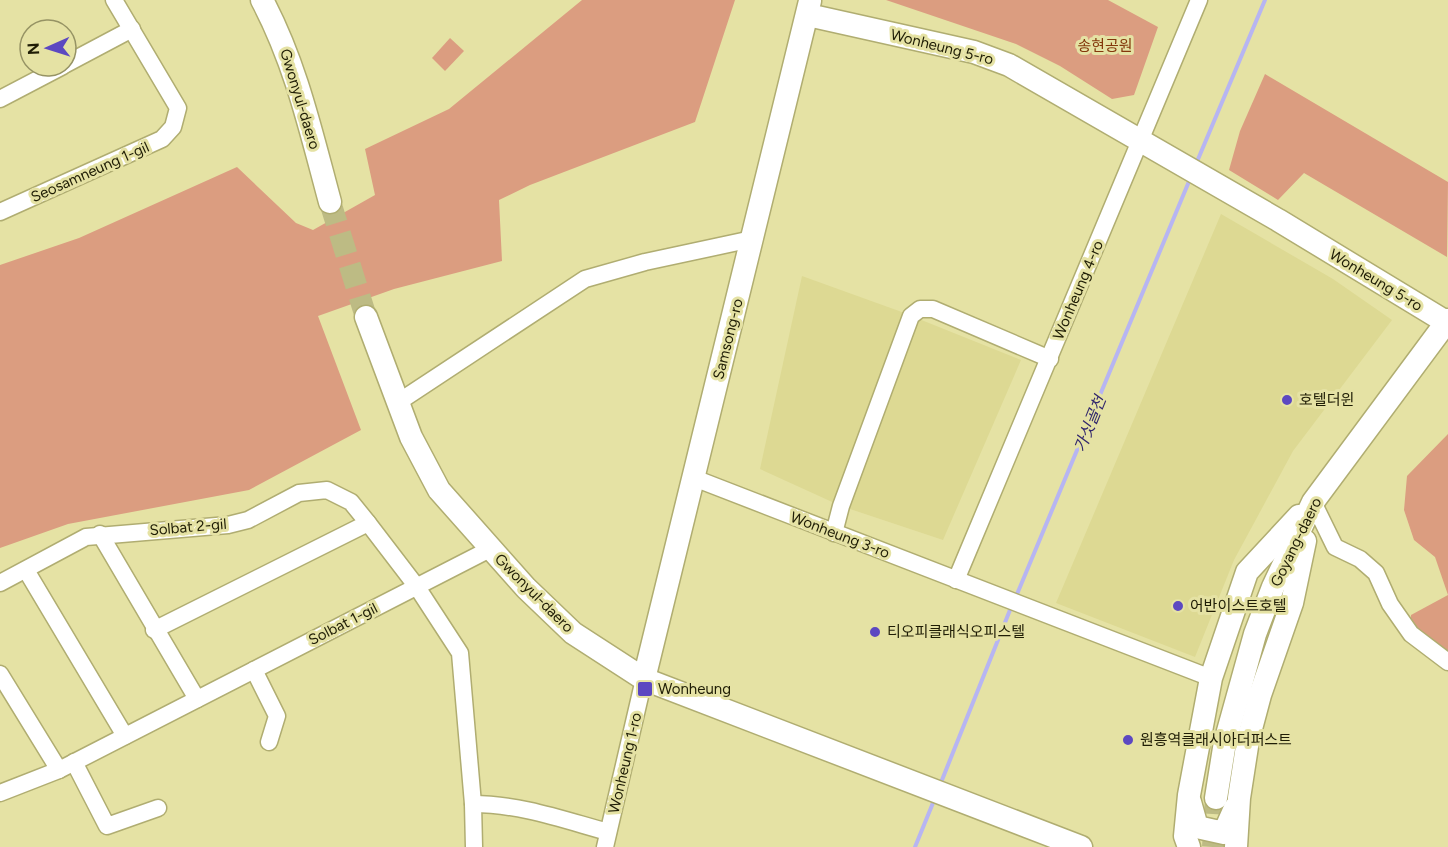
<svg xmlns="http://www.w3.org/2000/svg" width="1448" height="847" viewBox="0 0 1448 847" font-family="Figtree,'Noto Sans KR',sans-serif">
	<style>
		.built { fill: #ddd993 }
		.green { fill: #db9d80 }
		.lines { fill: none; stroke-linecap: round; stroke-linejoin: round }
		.stream { stroke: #b7b5f2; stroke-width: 4 }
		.major-tunnel { stroke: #bdbb84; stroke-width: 22; stroke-dasharray: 22 11; stroke-linecap: butt }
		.minor-casing { stroke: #b0ad71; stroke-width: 19 }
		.major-casing { stroke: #b0ad71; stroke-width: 25 }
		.minor { stroke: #fff; stroke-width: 16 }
		.major { stroke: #fff; stroke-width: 22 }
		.poi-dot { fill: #5c48c1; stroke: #e5e2a4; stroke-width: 2 }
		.labels { text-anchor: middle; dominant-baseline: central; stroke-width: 6; stroke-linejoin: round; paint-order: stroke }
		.park-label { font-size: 15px; fill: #83370b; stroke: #e5e2a4 }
		.street-label { font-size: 15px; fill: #1f1d05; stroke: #e5e2a4 }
		.poi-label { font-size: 15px; fill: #1f1d05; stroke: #e5e2a4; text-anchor: start }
		.water-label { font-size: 16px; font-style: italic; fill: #32276d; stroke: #e5e2a4 }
	</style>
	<rect width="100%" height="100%" fill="#e5e2a4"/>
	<g class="built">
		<path d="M1221,214L1333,279L1392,320L1293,451L1234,560L1195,657L1056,603Z"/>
		<path d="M802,276L899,311L1021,360L943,540L841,506L760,469Z"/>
	</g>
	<g class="green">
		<path d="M582,0H735L695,122L530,185L499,200L502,261L394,289L318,316L361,430L249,490L68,524L0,548V265L79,238L237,167L296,223L313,230L375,195L365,149L449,109Z"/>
		<path d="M886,0H1108L1158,27L1134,95L1112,99L1060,66L1016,44Z"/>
		<path d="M450,38L464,51L445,71L432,58Z"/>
		<path d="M1265,74L1448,182L1447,257L1304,173L1278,200L1229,170L1240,131Z"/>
		<path d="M1448,434V595L1435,557L1414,540L1404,510L1407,476Z"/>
		<path d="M1448,595V662L1411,634V615Z"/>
	</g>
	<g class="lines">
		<g class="stream">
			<path d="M1196,164L1265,0"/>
			<path d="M1015,599L1190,179"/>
			<path d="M940,785L1012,605"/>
			<path d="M915,847L935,798"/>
		</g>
		<g class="major-tunnel">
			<path d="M330,202L366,317"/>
			<path d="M1213,847L1216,798"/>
		</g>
		<g class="minor-casing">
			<g id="minor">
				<path d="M66,64L132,29"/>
				<path d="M0,99L63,66"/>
				<path d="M0,212L162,139L173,127L178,108L114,0"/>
				<path d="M397,403L585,279L645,262L752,239"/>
				<path d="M694,478L1211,678"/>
				<path d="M1313,502L1335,547L1360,559L1376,573L1390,604L1411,634L1448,662"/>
				<path d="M834,533L841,506L911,316L920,309H933L1050,359"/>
				<path d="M100,534L197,699"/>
				<path d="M26,570L125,736"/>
				<path d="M956,580L1199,0"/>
				<path d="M0,583L86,537L228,525L248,520L299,493L327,490L351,502L368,523L417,587L460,653L473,804L474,847"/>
				<path d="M154,630L368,523"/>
				<path d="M254,670L277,716L269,742"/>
				<path d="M0,674L59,770"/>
				<path d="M74,762L107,826L158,808"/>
				<path d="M0,793L59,770L490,549"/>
				<path d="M473,804C520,804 564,820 608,832"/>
				<path d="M605,847L644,679"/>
			</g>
		</g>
		<g class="major-casing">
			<g id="major">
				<path d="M262,0C296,64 311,132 330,202"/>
				<path d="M808,15L974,52L1009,65L1278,220L1446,322"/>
				<path d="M366,317L411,437L439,490L526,588L573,633L644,679L1081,847"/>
				<path d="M644,679L810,1"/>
				<path d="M1216,798L1225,742L1255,634L1273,587L1313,502L1448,320"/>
				<path d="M1190,802L1197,827L1224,833L1235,808"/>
				<path d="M1189,847L1185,836L1189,795L1211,678L1247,572L1299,516"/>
				<path d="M1236,847L1239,798L1248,740L1260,695L1292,603L1305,541"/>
			</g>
		</g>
		<use href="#minor" class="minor"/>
		<use href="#major" class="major"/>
	</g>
	<g class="poi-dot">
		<circle cx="1287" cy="400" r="6"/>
		<circle cx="1178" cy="606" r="6"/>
		<circle cx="875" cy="632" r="6"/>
		<rect x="637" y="681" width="16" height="16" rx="3"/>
		<circle cx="1128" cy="740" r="6"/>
	</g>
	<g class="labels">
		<g class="park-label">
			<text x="1105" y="46">송현공원</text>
		</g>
		<g class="street-label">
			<text transform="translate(942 47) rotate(14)">Wonheung 5-ro</text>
			<text transform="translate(300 99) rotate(73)">Gwonyul-daero</text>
			<text transform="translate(90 172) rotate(-24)">Seosamneung 1-gil</text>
			<text transform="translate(1376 280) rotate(31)">Wonheung 5-ro</text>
			<text transform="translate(1078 290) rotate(-67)">Wonheung 4-ro</text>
			<text transform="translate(728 339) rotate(-76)">Samsong-ro</text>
			<text transform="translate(188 527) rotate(-5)">Solbat 2-gil</text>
			<text transform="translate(840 535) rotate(21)">Wonheung 3-ro</text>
			<text transform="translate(1296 542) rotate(-64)">Goyang-daero</text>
			<text transform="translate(534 593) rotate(45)">Gwonyul-daero</text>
			<text transform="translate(343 624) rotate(-27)">Solbat 1-gil</text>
			<text transform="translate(625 763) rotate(-77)">Wonheung 1-ro</text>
		</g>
		<g class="poi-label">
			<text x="1299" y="400">호텔더윈</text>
			<text x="1190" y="606">어반이스트호텔</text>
			<text x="887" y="632">티오피클래식오피스텔</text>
			<text x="658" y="689">Wonheung</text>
			<text x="1140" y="740">원흥역클래시아더퍼스트</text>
		</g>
		<g class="water-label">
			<text transform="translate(1090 424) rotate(-68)">가싯골천</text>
		</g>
	</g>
	<g transform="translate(48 48) rotate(267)"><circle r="28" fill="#e5e2a4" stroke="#969364" stroke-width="1.5"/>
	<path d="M0-4.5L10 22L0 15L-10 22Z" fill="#5c48c1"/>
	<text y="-9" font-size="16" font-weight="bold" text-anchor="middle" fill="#1f1d05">N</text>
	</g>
</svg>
